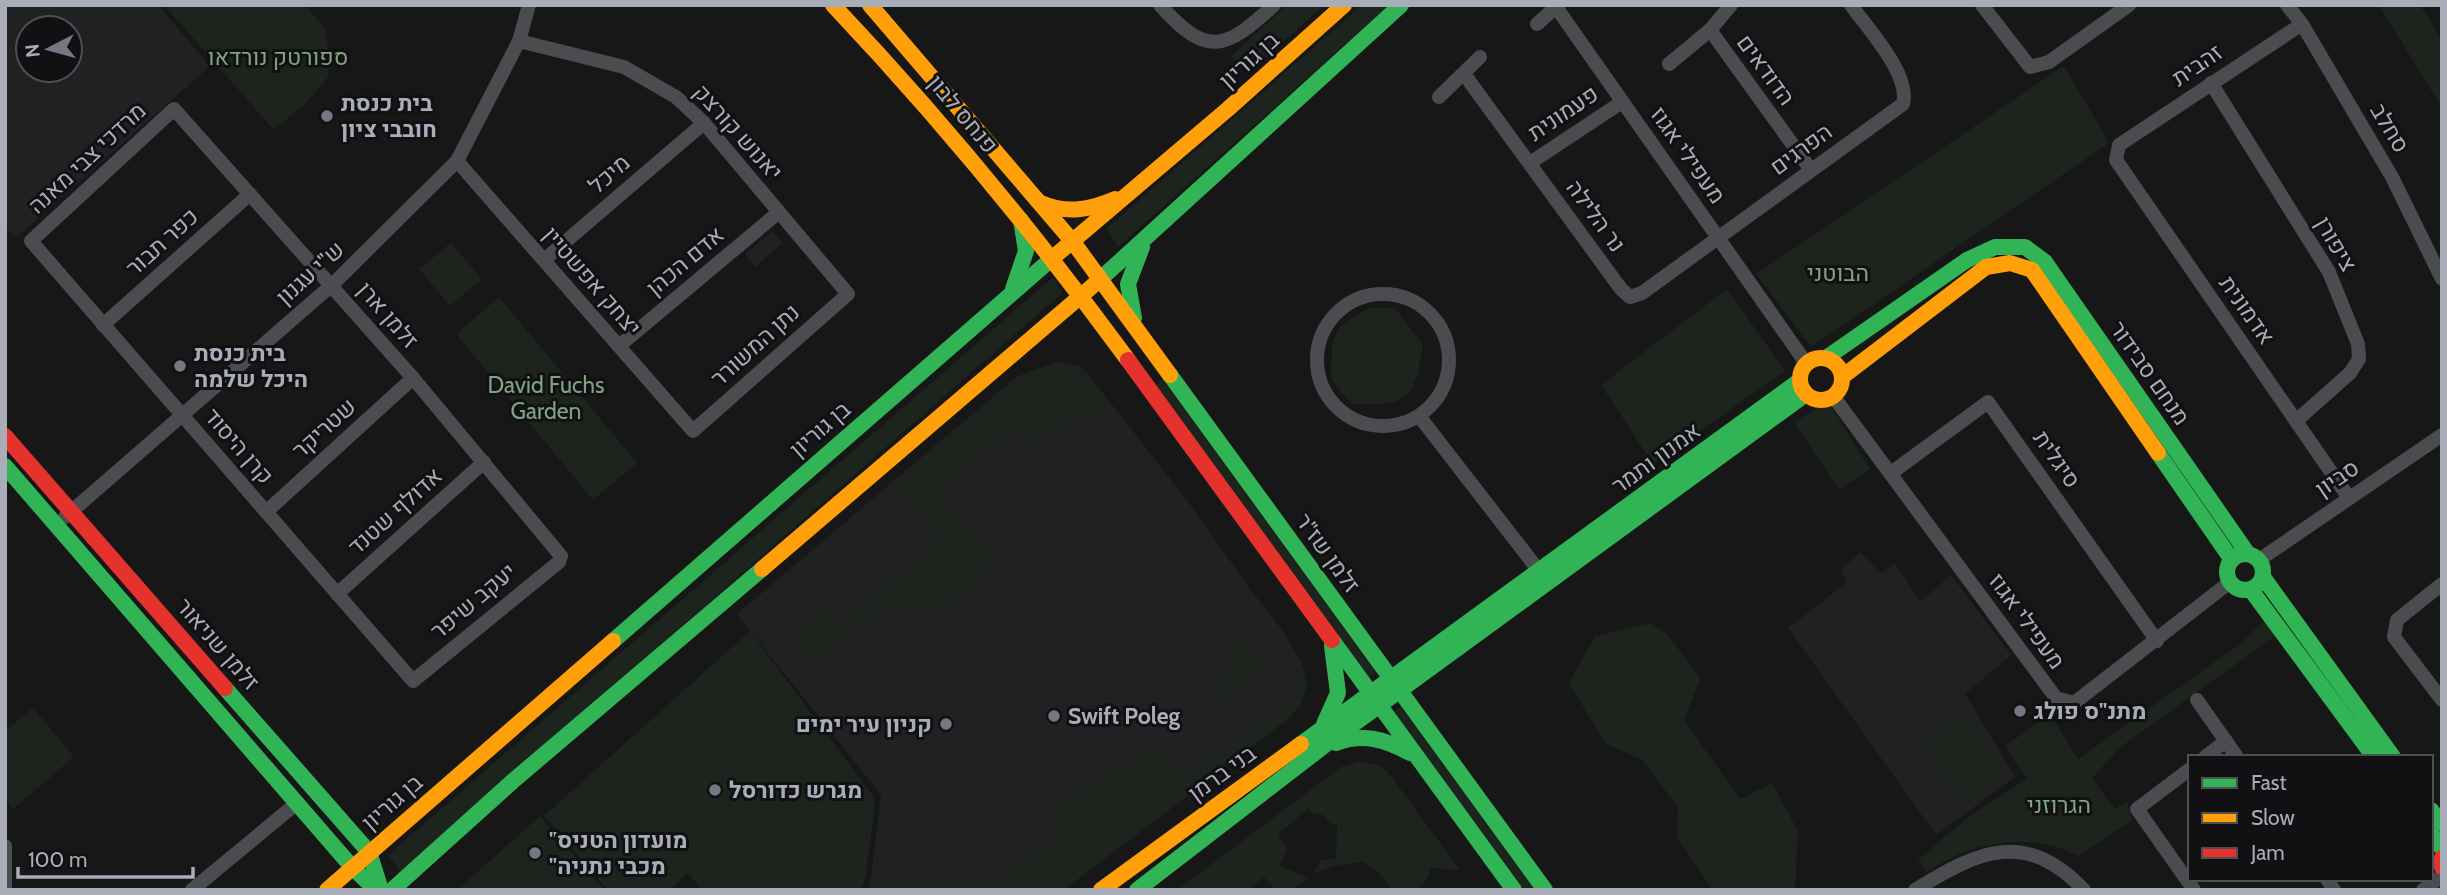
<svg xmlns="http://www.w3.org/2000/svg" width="2447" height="895" viewBox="0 0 2447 895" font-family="Cabin,Heebo,sans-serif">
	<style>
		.built { fill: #212123; fill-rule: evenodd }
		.green { fill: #1d241e }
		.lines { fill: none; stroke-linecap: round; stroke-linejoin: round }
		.street { stroke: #4b4c50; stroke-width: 14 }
		.fast { stroke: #30b455; stroke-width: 16 }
		.slow { stroke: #ff9f0a; stroke-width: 16 }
		.jam { stroke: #e5322d; stroke-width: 16 }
		.poi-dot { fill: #757880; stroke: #111113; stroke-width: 2.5 }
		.labels { text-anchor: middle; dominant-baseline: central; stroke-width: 6; stroke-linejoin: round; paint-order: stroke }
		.park-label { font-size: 23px; fill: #7fa381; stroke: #111113 }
		.street-label { font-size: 23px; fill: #a8adb8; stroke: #111113 }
		.poi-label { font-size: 23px; font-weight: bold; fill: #a8adb8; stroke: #111113; text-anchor: start }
	</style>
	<rect width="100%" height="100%" fill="#171717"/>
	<g class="built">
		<path d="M5,5H158L210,66L16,238L5,227ZM28,28H70V70H28Z"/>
		<path d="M773,231L783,243L755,267L745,254Z"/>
		<path d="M1058,361L1080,367L1088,374L1186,499L1301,660L1307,685L1301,705L1286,721L1064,890H866L870,887L881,795L737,614L1016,377Z"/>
		<path d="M1861,552L1881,573L1895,563L1920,602L1951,575L2011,655L1965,694L2015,777L1936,835L1788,628L1847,582L1840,570Z"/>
	</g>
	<g class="green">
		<path d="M164,5H305L325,28L329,54L328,77L307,102L274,130Z"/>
		<path d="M1287,5H1325L1248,73L1231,56Z"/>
		<path d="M1362,5H1389L1118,247L1106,229Z"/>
		<path d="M2379,5H2420L2442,40V108Z"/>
		<path d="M2064,66L2109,143L1811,347L1756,274Z"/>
		<path d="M451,243L482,279L450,306L419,269Z"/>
		<path d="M1053,277L1063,292L401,872L388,855Z"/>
		<path d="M1727,289L1785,371L1653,464L1601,385Z"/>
		<path d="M499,297L637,463L593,500L456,334Z"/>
		<path d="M1370,308H1395L1423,345C1414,400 1409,406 1352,404L1331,379C1332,337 1330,326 1370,308Z"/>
		<path d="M1058,362C1091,372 1096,387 1115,414L1081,413L1035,448L1019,432L962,466L940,496L992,554C983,569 976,586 960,596C932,613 901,602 873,617C849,629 828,663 800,656L791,647L794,639L829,606L842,622L941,541L893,486L1017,378Z"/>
		<path d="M1162,379L1376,672L1369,677L1156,385Z"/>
		<path d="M1828,402L1870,469L1839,490L1794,422Z"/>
		<path d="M1237,573C1256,598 1306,652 1306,683C1306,699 1295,710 1285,721L1062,890H1009L1005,875L1066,833L1050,814L1078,790L1161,744L1185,777L1293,698L1298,657Z"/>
		<path d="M1224,614L1267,671L1215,706C1230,673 1237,649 1224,614Z"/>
		<path d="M2270,615L2278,634L2122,746L2092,778L2115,809L2127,801L2132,820L2127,824L2078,856C2030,831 1971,841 1927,872L1918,860L1971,815L2027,779L2005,746L2050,714L2078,759L2240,644Z"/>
		<path d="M1651,623L1668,635L1700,678L1684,720L1740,799L1772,783L1798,831L1795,890H1713L1677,838L1678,807L1642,760L1605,743L1569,683L1595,636Z"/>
		<path d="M750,631L873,796L875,809L864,884L860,890H702L688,873L669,890H608L544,816Z"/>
		<path d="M1401,706L1535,890H1524L1394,711Z"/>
		<path d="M33,708L74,757L13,809L5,799V731Z"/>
		<path d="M1963,711L2009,775L1966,806L1920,741Z"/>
		<path d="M1360,761L1381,766L1391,776L1460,870L1430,868C1425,892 1415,890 1393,890L1379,873L1363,862L1338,865L1314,873L1320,860L1336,859L1337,825L1331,824L1323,815L1311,813L1309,808L1278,834L1287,848L1280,866L1308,878L1293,890H1276L1264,877L1247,890H1177L1341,767Z"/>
		<path d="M540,816L604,890H457Z"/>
	</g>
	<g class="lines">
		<g class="street">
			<path d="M1160,5C1207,58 1225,50 1274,5"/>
			<path d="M1982,5L2030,67L2049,62L2129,5"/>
			<path d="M2287,5L2302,24L2392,177L2442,279"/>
			<path d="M1556,7L1806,363"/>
			<path d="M1537,24L1558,5"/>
			<path d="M2302,24L2119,145L2116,160L2349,498"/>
			<path d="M1710,30L1811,170"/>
			<path d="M1669,64L1710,30L1731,5"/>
			<path d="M1464,74L1621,289L1630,297L1642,293L1903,104C1911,75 1868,29 1851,5"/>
			<path d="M2211,83L2329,272L2358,344L2359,359L2350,373L2296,421"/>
			<path d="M1439,97L1480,57"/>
			<path d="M174,109L413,378L561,556L559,562L413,681L31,241Z"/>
			<path d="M457,161L693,431L848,294L704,123L676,97L624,67L519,41"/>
			<path d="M1530,163L1622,102"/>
			<path d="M544,260L704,123"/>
			<circle cx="1383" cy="360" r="66"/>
			<path d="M103,325L250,194"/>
			<path d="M619,346L779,212"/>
			<path d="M1833,396L2056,698L2074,703L2230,582"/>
			<path d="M1419,416L1543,576"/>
			<path d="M1891,473L1988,402L2157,641"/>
			<path d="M266,512L413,378"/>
			<path d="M65,517L332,285L457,161L519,41L529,5"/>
			<path d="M2259,560L2442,435"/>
			<path d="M2442,584L2397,620L2394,637L2442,700"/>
			<path d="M337,594L484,462"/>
			<path d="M2197,700L2237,757"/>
			<path d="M2205,757L2226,741"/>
			<path d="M2190,769L2137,809L2194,890"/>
			<path d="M5,846V890"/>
			<path d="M2327,879L2334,890"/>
			<path d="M192,890L297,803"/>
			<path d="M1915,890C1979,850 2026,829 2084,890"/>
			<path d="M2423,890L2442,876"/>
		</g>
		<g class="fast">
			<path d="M1096,283L1401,5"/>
			<path d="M1013,289L1026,251L1021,220"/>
			<path d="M1134,318L1128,284L1142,247"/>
			<path d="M1826,358L1967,260L1995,247H2025L2045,262L2248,554"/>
			<path d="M1170,375L1545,890"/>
			<path d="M2158,453L2232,560"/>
			<path d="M5,466L352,867L376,890"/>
			<circle cx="2245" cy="572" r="18"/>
			<path d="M2263,577L2393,757"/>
			<path d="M2251,590L2374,757"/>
			<path d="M1332,640L1514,890"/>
			<path d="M613,641L1056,255"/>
			<path d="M225,688L369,852L381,890"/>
			<path d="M1324,724L1338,693L1332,646"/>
			<path d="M1336,743C1363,733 1385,739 1410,753"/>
			<path d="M1301,744L1799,381"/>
			<path d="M2431,810L2442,824"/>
			<path d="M2431,834L2442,848"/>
			<path d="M392,890L513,781L762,569"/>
			<path d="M1137,890L1329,742L1806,394"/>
		</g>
		<g class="slow">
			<path d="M833,5C939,117 1037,236 1128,360"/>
			<path d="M870,5L1073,242L1170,375"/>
			<path d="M1041,203C1067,214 1090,210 1115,199"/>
			<path d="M1056,255L1228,109L1344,5"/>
			<circle cx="1821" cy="379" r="21"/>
			<path d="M1842,377L1986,267L2010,263L2032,270L2158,453"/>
			<path d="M762,569L1096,283"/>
			<path d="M327,890L613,641"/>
			<path d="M1101,890L1301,744"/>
		</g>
		<g class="jam">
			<path d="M1128,360L1332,640"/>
			<path d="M5,436L225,688"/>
			<path d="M2442,858V867"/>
		</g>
	</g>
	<g class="poi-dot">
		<circle cx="327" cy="116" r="7"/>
		<circle cx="180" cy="366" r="7"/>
		<circle cx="2020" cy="711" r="7"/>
		<circle cx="1054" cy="716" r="7"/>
		<circle cx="946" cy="724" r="7"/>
		<circle cx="715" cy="790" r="7"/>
		<circle cx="535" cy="853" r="7"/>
	</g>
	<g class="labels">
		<g class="park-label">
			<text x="278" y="57">ספורטק נורדאו</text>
			<text x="1838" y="273">הבוטני</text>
			<text x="546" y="385">David Fuchs<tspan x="546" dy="26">Garden</tspan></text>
			<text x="2059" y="805">הגרוזני</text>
		</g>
		<g class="street-label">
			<text transform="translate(1249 60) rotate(-42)">בן גוריון</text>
			<text transform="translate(2197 65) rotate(-34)">זהבית</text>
			<text transform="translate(1766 70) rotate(54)">הדודאים</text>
			<text transform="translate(1563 113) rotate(-34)">פעמונית</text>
			<text transform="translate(963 114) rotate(50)">פנחס לבון</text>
			<text transform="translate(2390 128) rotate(59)">סחלב</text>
			<text transform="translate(738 132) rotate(48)">יאנוש קורצק</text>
			<text transform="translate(1801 149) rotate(-36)">הפרגים</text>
			<text transform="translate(1688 155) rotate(55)">מעפילי אגוז</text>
			<text transform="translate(87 158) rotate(-43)">מרדכי צבי מאנה</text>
			<text transform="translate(609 174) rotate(-41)">מיכל</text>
			<text transform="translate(1596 216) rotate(54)">נר הלילה</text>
			<text transform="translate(162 242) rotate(-42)">כפר תבור</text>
			<text transform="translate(2336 244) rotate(60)">ציפורן</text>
			<text transform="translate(685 261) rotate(-40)">אדם הכהן</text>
			<text transform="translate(310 273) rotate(-42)">ש"י עגנון</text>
			<text transform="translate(592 281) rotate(49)">יצחק אפשטיין</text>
			<text transform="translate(2247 310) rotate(55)">אדמונית</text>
			<text transform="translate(388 315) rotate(49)">זלמן ארן</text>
			<text transform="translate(755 345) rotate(-42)">נתן המשורר</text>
			<text transform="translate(2150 373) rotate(55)">מנחם סבידור</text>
			<text transform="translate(324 428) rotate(-42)">שטריקר</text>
			<text transform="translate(820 429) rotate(-41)">בן גוריון</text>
			<text transform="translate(239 446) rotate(49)">קרן היסוד</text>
			<text transform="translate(1656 458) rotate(-36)">אמנון ותמר</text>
			<text transform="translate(2057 459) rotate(55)">סיגלית</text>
			<text transform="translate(2337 478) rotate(-34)">סביון</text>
			<text transform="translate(395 511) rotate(-42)">אדולף שטנד</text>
			<text transform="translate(1328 553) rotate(54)">זלמן שז"ר</text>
			<text transform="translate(473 601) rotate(-40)">יעקב שיפר</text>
			<text transform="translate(2027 621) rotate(54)">מעפילי אגוז</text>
			<text transform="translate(218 644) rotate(49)">זלמן שניאור</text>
			<text transform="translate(1222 773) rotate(-36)">בני ברמן</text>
			<text transform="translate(392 802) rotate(-41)">בן גוריון</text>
		</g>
		<g class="poi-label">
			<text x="341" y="103">בית כנסת<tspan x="341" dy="26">חובבי ציון</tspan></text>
			<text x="194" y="353">בית כנסת<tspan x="194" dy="26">היכל שלמה</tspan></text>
			<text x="2034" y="711">מתנ"ס פולג</text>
			<text x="1068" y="716">Swift Poleg</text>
			<text x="932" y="724" text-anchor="end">קניון עיר ימים</text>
			<text x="729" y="790">מגרש כדורסל</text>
			<text x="549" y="840">"מועדון הטניס<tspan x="549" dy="26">"מכבי נתניה</tspan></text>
		</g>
	</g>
	<rect width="2447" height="895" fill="none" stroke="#a8adb8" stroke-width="14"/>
	<rect x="2188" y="755" width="245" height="126" fill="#111113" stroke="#4d4f55" stroke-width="2"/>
	<rect x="2202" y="778" width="35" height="10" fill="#30b455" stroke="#4d4f55" stroke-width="2"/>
	<text x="2251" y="790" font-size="21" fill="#a8adb8">Fast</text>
	<rect x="2202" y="813" width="35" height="10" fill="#ff9f0a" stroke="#4d4f55" stroke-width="2"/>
	<text x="2251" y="825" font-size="21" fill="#a8adb8">Slow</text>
	<rect x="2202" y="848" width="35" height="10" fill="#e5322d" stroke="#4d4f55" stroke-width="2"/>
	<text x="2251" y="860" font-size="21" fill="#a8adb8">Jam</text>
	<g transform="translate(49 49) rotate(264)"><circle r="33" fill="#111113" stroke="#4d4f55" stroke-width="2"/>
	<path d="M0-5L12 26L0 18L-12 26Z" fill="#757880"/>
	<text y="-10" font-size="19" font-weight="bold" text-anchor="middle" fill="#a8adb8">N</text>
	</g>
	<path d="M18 867v10h175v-10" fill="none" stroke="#a8adb8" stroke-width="3.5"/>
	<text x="28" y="867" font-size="21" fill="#a8adb8" stroke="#111113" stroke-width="5" paint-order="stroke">100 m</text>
</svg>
